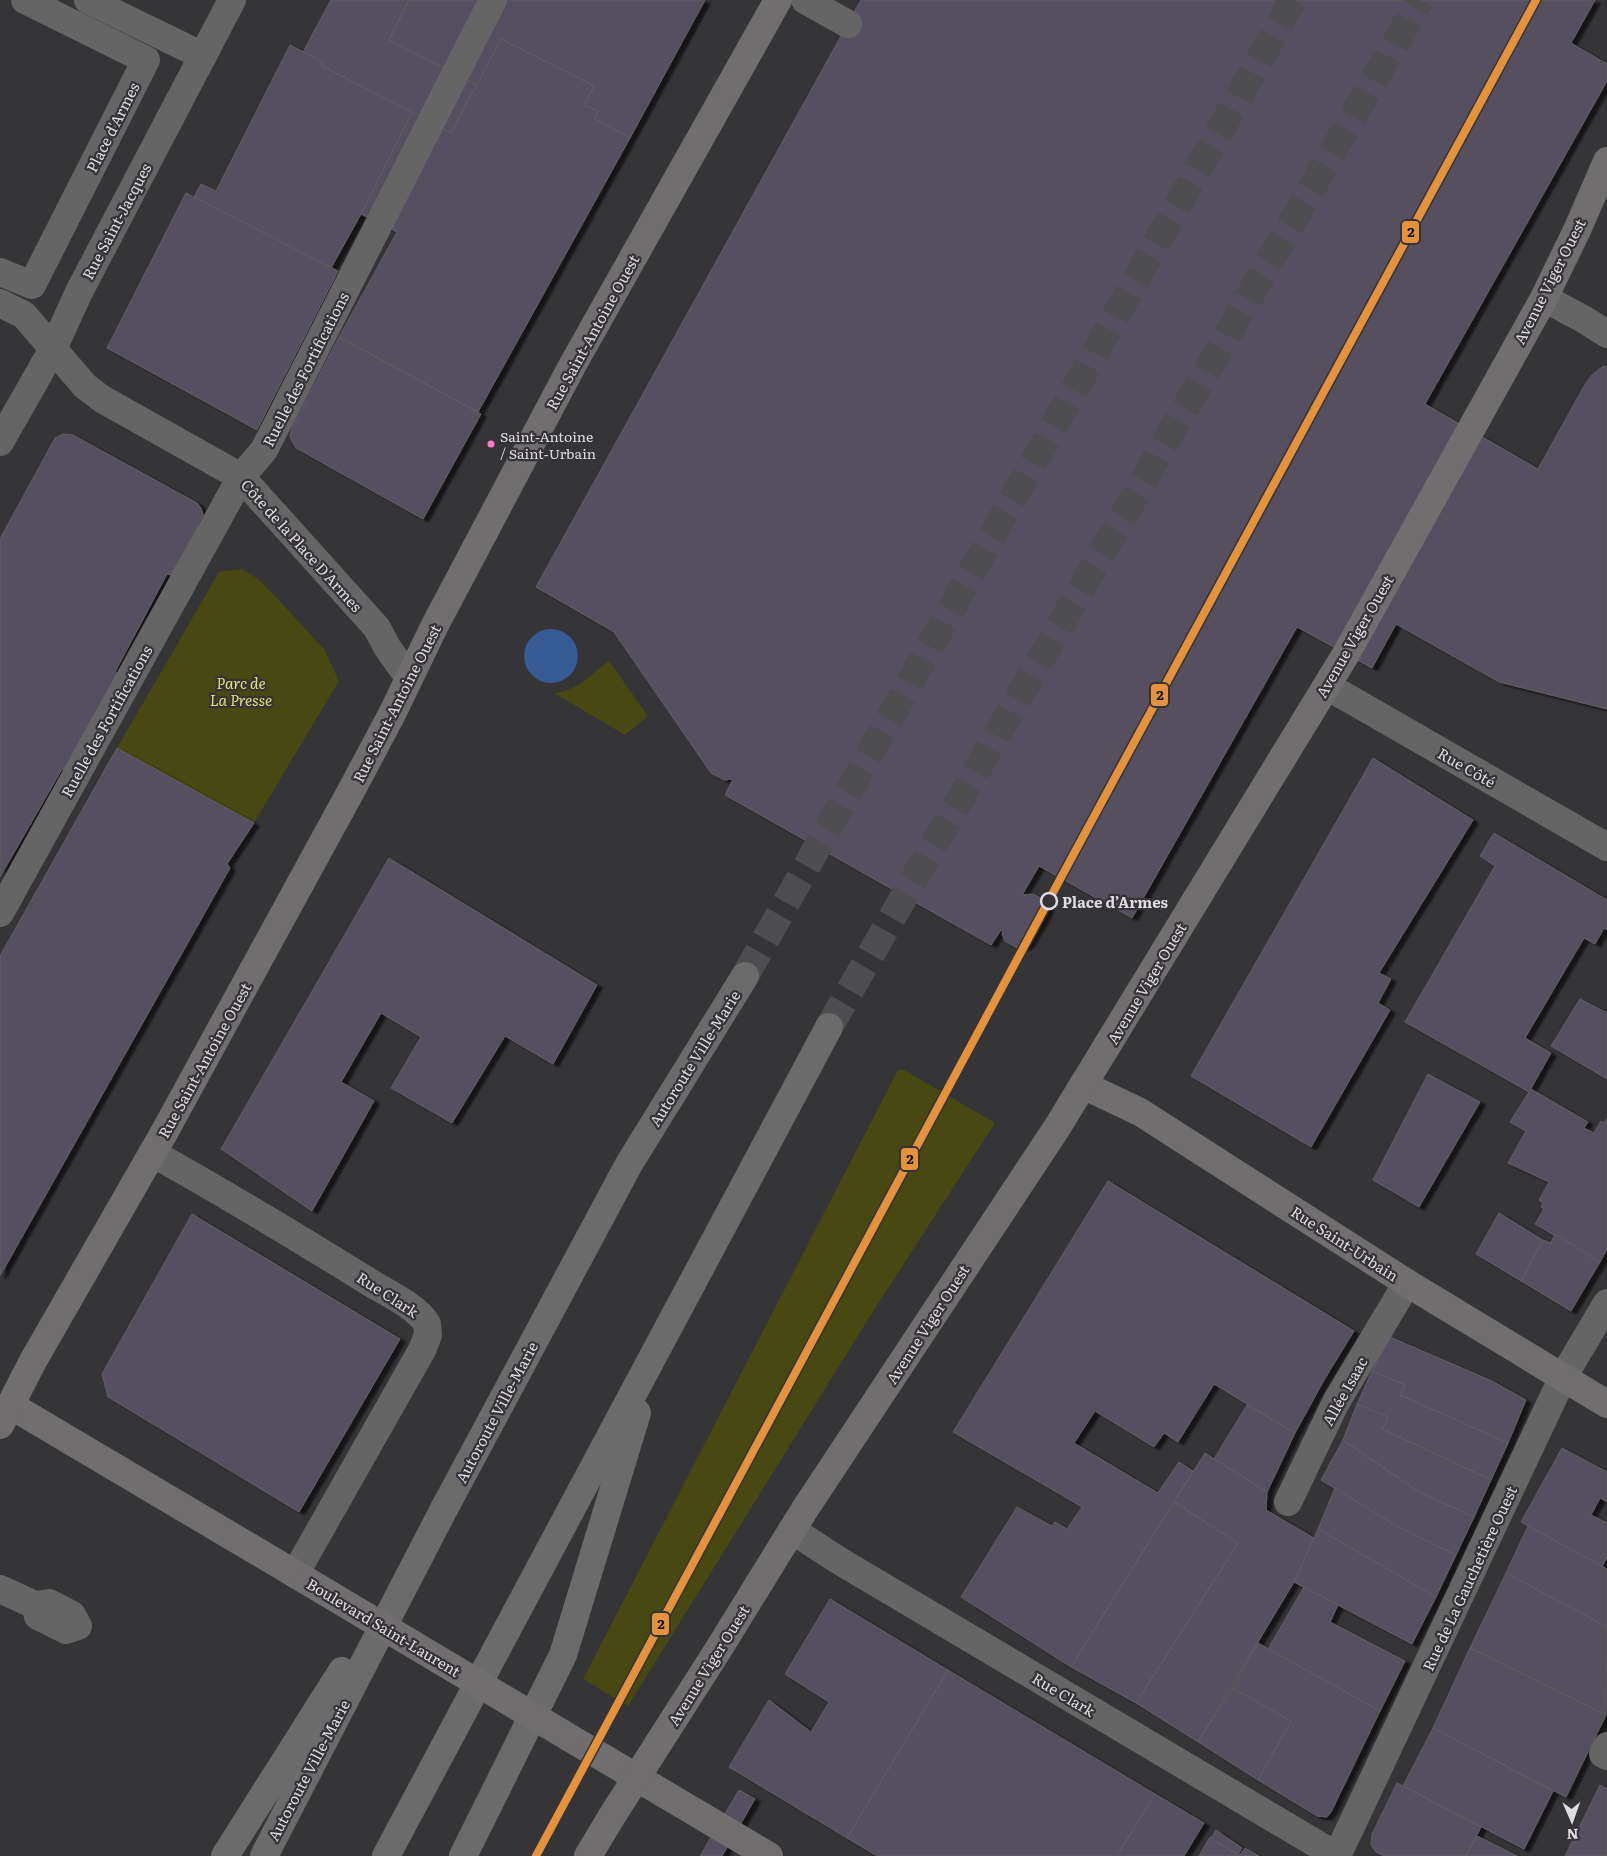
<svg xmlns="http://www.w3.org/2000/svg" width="1607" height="1856" viewBox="0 0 1607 1856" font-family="Literata,serif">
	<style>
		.green { fill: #484813 }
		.water { fill: #385a94 }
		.building { fill: #56505e; stroke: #605f61; filter: url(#shadow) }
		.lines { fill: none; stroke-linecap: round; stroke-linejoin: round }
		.highway-tunnel { stroke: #4e4d50; stroke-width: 28; stroke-dasharray: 28 14; stroke-linecap: butt }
		.minor { stroke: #666565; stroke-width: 28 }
		.major { stroke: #706e6e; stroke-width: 28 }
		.highway { stroke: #6c6b6c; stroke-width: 28 }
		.major-bridge { stroke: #706e6e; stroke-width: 28 }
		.metro-1-casing { stroke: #353338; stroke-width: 11 }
		.metro-1 { stroke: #e5923d; stroke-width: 8 }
		.bus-dot { fill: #fe7ac1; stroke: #353338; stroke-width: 2 }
		.stop-dot { fill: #353338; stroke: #dfdde1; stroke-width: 2.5 }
		.labels { text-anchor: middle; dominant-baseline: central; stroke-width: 4.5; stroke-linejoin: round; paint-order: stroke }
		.bus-label { font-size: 14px; fill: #dfdde1; stroke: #353338; text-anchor: start }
		.street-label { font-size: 15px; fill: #dfdde1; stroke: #353338 }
		.park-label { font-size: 15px; font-style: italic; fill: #e1e470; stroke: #353338 }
		.stop-label { font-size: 15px; font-weight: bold; fill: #dfdde1; stroke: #353338; text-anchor: start }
		.line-badge { stroke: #353338; stroke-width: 2 }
		.pale-badge-label { font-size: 14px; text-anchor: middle; font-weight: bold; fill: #111 }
	</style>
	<defs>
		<filter id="shadow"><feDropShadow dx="5.5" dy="3" stdDeviation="1" flood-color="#0009"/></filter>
	</defs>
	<rect width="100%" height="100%" fill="#353437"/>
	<g class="green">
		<path d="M242,569L261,581L324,649L339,681L254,823L117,748L219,572Z"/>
		<path d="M609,661L648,716L625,735L554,693C575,692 593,673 609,661Z"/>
		<path d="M898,1070H904L995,1123L874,1310L628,1706L583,1679Z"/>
	</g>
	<circle class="water" cx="551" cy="656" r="27"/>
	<g class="building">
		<path d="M331,0H409L389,40L477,85L451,133L322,66L323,62L303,52Z"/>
		<path d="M409,0H705L630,138L595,119L598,111L584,105L594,86L501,39L477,85L389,40Z"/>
		<path d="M861,0H1595L1571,43L1607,64V81L1425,404L1538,469L1583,388L1591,376L1602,367L1607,366V709L1499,682L1396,624L1372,668L1297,627L1132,918L1039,866L1022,895L1033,894L1044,900L1048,908L1045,916L1028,945L1024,947L1017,948L1005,941L1002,934L1003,931L1001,930L991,945L725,795L733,779L724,780L711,773L614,632L536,587Z"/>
		<path d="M501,39L594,86L584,105L598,111L595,119L630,138L478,412L339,337L397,232L361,214L412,112L451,133Z"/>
		<path d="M290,45L323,62L322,66L412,112L361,214L331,268L194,197L201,184L216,191Z"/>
		<path d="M186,193L338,271L257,430L107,348Z"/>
		<path d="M339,337L481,414L423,519L296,448L293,443L290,436L292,427Z"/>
		<path d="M63,434L73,435L197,503L201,508L203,515L171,575L167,574L115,672L118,674L65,770L62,769L0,877V539L55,438Z"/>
		<path d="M117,748L254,823L227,864L230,868L0,1276V956Z"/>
		<path d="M1373,758L1473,820L1379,973L1391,979L1378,1003L1390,1010L1311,1147L1191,1076Z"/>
		<path d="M1494,833L1607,900V930L1604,928L1595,944L1584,938L1525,1038L1551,1053L1529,1092L1405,1022L1495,866L1480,856Z"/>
		<path d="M389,858L597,985L553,1064L505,1036L452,1123L391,1088L421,1037L381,1013L341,1082L374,1101L312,1211L221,1149Z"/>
		<path d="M1580,999L1607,1013V1079L1551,1046Z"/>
		<path d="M1428,1074L1480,1102L1419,1207L1373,1180Z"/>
		<path d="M1531,1089L1588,1122L1584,1128L1594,1133L1601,1121L1604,1123L1607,1118V1249L1600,1262L1535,1224L1544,1209L1541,1207L1543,1203L1539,1200L1549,1182L1508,1163L1526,1131L1510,1122Z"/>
		<path d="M1108,1181L1354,1331L1324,1380L1295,1433L1214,1384L1178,1442L1164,1433L1154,1447L1095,1411L1074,1443L1158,1493L1179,1462L1193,1471L1071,1667L961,1597L1017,1507L1052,1526L1055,1522L1067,1529L1082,1507L953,1432Z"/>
		<path d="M1499,1213L1543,1240L1521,1281L1476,1254Z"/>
		<path d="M192,1214L400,1339L299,1512L108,1397L102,1374Z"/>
		<path d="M1555,1234L1600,1262L1571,1311L1521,1281L1543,1240L1551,1243Z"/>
		<path d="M1390,1337L1492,1381L1526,1400L1508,1443L1400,1395L1405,1385L1372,1371Z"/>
		<path d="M1372,1371L1405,1385L1400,1395L1508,1443L1491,1480L1382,1429L1388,1417L1357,1404Z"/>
		<path d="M1357,1404L1388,1417L1382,1429L1491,1480L1474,1517L1417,1491L1343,1440Z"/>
		<path d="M1247,1405L1295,1433L1267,1492L1214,1459Z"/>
		<path d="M1343,1440L1417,1491L1474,1517L1456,1555L1398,1527L1321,1480Z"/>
		<path d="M1562,1448L1607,1472V1502L1600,1498L1591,1515L1607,1523V1557L1602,1567L1521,1522Z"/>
		<path d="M1205,1453L1267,1492L1266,1510L1314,1538L1294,1582L1198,1742L1136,1703L1238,1543L1174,1502Z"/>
		<path d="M1335,1488L1398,1527L1456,1555L1436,1597L1318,1529Z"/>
		<path d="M1174,1502L1238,1543L1136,1703L1071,1667Z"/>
		<path d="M1528,1526L1607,1569V1627L1506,1573Z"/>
		<path d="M1318,1529L1436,1597L1412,1644L1294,1582Z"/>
		<path d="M1506,1573L1607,1627L1606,1715L1470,1648Z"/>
		<path d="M1304,1587L1338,1605L1330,1622L1405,1661L1380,1711L1268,1649Z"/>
		<path d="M830,1599L948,1670L847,1838L729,1767L769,1700L811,1732L829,1702L785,1674Z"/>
		<path d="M1258,1643L1380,1711L1331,1812L1327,1817L1317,1816L1258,1780L1291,1721L1232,1688Z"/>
		<path d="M1470,1648L1606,1715L1566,1797L1433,1728Z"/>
		<path d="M948,1670L1155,1794L1117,1856H877L847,1838Z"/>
		<path d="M1232,1688L1291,1721L1258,1780L1198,1742Z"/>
		<path d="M1433,1728L1553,1791L1524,1849L1403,1786Z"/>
		<path d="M1397,1783L1481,1827L1466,1856H1384L1376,1852L1371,1845L1372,1834Z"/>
		<path d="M1600,1785L1607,1789V1856H1565Z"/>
		<path d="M739,1790L755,1799L722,1856H700Z"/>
		<path d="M1155,1794L1204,1823L1184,1856H1117Z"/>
		<path d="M1216,1830L1242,1848L1238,1855L1211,1838Z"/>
		<path d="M1477,1836L1517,1856H1466Z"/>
		<path d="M1210,1837L1211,1838L1240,1856H1199Z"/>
		<path d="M1245,1848L1259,1856H1239Z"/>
	</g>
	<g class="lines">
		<g class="highway-tunnel">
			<path d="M745,976L1293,0"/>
			<path d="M829,1027L1420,0"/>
		</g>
		<g class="minor">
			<path d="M88,0L203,56"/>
			<path d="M805,0L848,24"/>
			<path d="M0,272L32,285L146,60L25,0"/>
			<path d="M1544,298L1585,320L1607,334"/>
			<path d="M0,303L24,315L85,386L102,399L241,477L377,628L387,647L409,678"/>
			<path d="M0,442L53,349L79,292L232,0"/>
			<path d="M1327,686L1607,847"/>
			<path d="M0,913L241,477L264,450L493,0"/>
			<path d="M152,1153C224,1193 295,1236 366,1280C383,1291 417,1306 427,1324L428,1335L422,1350L295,1574"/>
			<path d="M1288,1502L1336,1402L1407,1283"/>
			<path d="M792,1530L838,1560L1337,1856L1563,1377L1607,1303"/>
			<path d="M0,1589L35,1605L49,1603L72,1615L78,1626L66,1630L38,1616L35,1605"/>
			<path d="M1607,1746L1603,1754L1607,1756"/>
		</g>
		<g class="major">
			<path d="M1083,1085L1140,1112L1407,1283L1607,1404"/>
			<path d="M10,1405L307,1581"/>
			<path d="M0,1425L33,1361L165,1131L351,791L392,714L435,625L572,366L778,0"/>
			<path d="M570,1738L769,1856"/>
			<path d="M588,1856L612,1816L718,1650L805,1509L1058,1126L1313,708L1346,654L1544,298L1578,228L1607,161"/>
		</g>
		<g class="highway">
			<path d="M225,1856L342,1671"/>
			<path d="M264,1856L445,1507L629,1164L745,976"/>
			<path d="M386,1856L829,1027"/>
			<path d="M463,1856L563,1655L637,1413"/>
		</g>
		<path class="major-bridge" d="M307,1581L570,1738"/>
		<g class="metro-1-casing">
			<path id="metro-1" d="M536,1856L1071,859L1536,0"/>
		</g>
		<use href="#metro-1" class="metro-1"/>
	</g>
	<circle class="bus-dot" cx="491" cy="444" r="4.5"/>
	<circle class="stop-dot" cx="1049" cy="901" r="8"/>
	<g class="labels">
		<g class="bus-label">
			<text x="500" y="436">Saint-Antoine<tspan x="500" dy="17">/ Saint-Urbain</tspan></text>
		</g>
		<g class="street-label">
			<text transform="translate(112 127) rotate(-63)">Place d'Armes</text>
			<text transform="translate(116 221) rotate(-62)">Rue Saint-Jacques</text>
			<text transform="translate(1549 281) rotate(-63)">Avenue Viger Ouest</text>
			<text transform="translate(592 332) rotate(-61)">Rue Saint-Antoine Ouest</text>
			<text transform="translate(305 369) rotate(-63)">Ruelle des Fortifications</text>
			<text transform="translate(302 545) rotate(48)">Côte de la Place D'Armes</text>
			<text transform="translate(1354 636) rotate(-60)">Avenue Viger Ouest</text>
			<text transform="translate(396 703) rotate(-63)">Rue Saint-Antoine Ouest</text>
			<text transform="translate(106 721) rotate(-61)">Ruelle des Fortifications</text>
			<text transform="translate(1467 767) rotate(30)">Rue Côté</text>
			<text transform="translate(1146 983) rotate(-59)">Avenue Viger Ouest</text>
			<text transform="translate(694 1058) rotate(-58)">Autoroute Ville-Marie</text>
			<text transform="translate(204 1060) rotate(-61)">Rue Saint-Antoine Ouest</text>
			<text transform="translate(1345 1243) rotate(33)">Rue Saint-Urbain</text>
			<text transform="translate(388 1294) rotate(33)">Rue Clark</text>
			<text transform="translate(927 1324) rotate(-57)">Avenue Viger Ouest</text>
			<text transform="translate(1344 1391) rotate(-61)">Allée Isaac</text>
			<text transform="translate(496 1412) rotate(-62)">Autoroute Ville-Marie</text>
			<text transform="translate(1469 1578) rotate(-65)">Rue de La Gauchetière Ouest</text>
			<text transform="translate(384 1627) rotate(31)">Boulevard Saint-Laurent</text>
			<text transform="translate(708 1665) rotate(-58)">Avenue Viger Ouest</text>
			<text transform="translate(1064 1694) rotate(31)">Rue Clark</text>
			<text transform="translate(308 1770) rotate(-62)">Autoroute Ville-Marie</text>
		</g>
		<g class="park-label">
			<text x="241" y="682">Parc de<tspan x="241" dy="17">La Presse</tspan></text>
		</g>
		<g class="stop-label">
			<text x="1062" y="901">Place d’Armes</text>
		</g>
	</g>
	<g class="line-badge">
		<rect x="1401" y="220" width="19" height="24" rx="5" fill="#e5923d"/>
		<rect x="1150" y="683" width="19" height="24" rx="5" fill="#e5923d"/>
		<rect x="900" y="1147" width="19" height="24" rx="5" fill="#e5923d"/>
		<rect x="651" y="1612" width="19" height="24" rx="5" fill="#e5923d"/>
	</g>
	<g class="pale-badge-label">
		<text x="1411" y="237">2</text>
		<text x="1160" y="700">2</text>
		<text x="910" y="1164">2</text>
		<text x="661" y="1629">2</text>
	</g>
	<g transform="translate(1572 1821) rotate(178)" stroke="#353338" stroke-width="4" paint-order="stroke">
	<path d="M0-4L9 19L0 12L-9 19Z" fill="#dfdde1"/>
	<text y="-8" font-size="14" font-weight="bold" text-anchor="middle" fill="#dfdde1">N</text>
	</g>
</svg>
